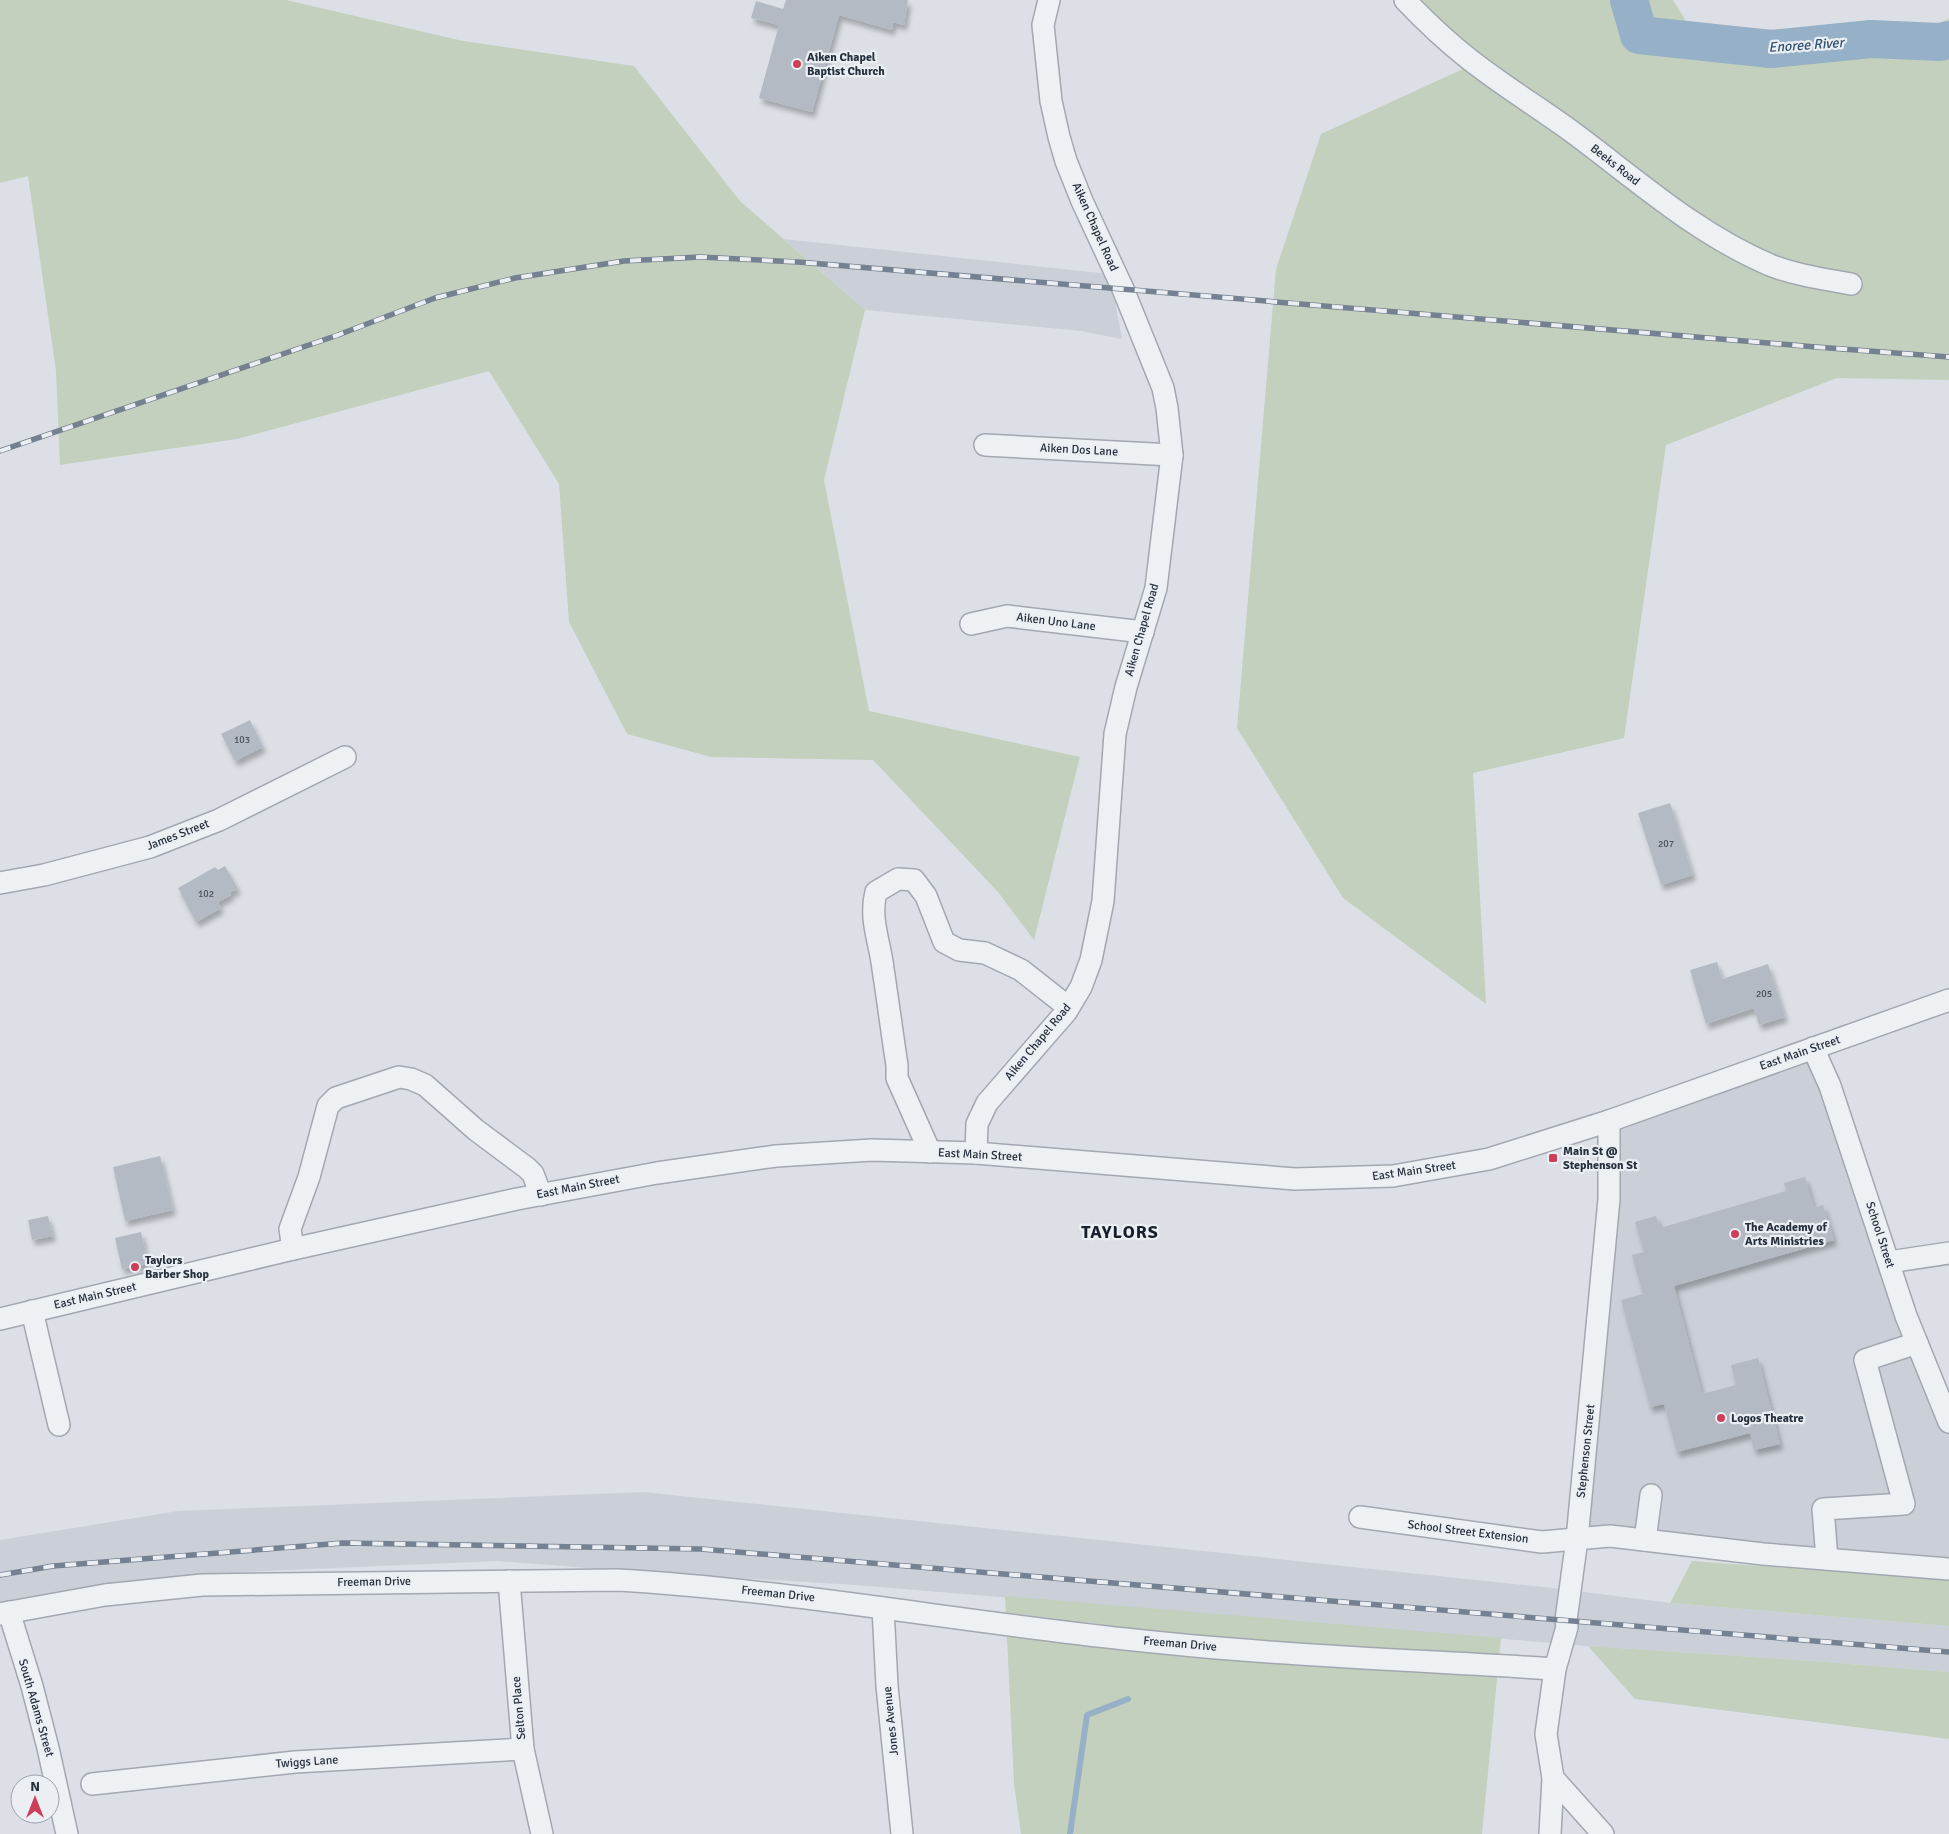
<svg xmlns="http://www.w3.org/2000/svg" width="1949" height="1834" viewBox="0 0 1949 1834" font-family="Signika,sans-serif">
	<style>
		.built { fill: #cacfd8 }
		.green { fill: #c2d0bd }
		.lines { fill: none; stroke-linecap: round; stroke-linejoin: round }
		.stream { stroke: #96b0c7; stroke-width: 6 }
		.river { stroke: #96b0c7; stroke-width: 38 }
		.building { fill: #b3bac3; filter: url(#shadow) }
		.minor-casing { stroke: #a2a7b0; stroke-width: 24 }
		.minor { stroke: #eef1f4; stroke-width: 21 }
		.rail-casing { stroke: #758090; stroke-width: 5.5 }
		.rail { stroke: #ebeff4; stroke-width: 4; stroke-dasharray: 11; stroke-linecap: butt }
		.poi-dot { fill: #ce3e5a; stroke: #ebeff4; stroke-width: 2 }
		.labels { text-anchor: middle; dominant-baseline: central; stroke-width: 4.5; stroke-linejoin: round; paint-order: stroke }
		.number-label { font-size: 10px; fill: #49525e }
		.poi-label { font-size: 12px; font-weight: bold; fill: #262f3c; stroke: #ebeff4; text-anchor: start }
		.street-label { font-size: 12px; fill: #262f3c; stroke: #ebeff4 }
		.water-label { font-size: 14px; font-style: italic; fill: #304f70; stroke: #ebeff4 }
		.district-label { font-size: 18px; font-weight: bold; letter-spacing: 1px; fill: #18202d; stroke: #ebeff4 }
	</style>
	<defs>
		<filter id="shadow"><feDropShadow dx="3" dy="5.5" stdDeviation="2.5" flood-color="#0004"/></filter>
	</defs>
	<rect width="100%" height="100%" fill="#dce0e6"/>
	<g class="built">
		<path d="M784,239L1110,274L1122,339L1081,331L865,310Z"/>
		<path d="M1813,1048L1949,1422V1569L1577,1539L1609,1121Z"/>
		<path d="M643,1492L1553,1588L1670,1603L1949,1626V1672L1813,1661L1588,1646L855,1585L627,1571L497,1561L243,1572L0,1611V1540L178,1511Z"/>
	</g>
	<g class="green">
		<path d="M0,0H286L463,41L634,66L740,201L865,310L824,480L869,711L1080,757L1034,940L998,892L873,760L711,757L627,734L569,622L559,484L489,371L237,439L60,465L56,371L28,176L0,183Z"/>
		<path d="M1418,0H1673L1695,36L1924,29L1949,19V380L1837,378L1666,445L1624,738L1473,773L1486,1004L1343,898L1237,728L1276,269L1321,134L1476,63Z"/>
		<path d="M1692,1561L1949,1580V1626L1670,1603Z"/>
		<path d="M1005,1596L1501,1638L1482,1834H1021L1014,1784Z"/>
		<path d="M1588,1646L1813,1661L1949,1672V1739L1635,1699Z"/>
	</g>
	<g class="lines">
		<path class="stream" d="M1070,1834L1087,1715L1128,1699"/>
		<path class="river" d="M1629,0L1639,35L1771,49L1871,39L1940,42L1949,40"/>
	</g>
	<g class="building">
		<path d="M786,0H908L904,25L893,22L892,30L839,15L812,112L759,98L779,25L751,18L756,1L783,9Z"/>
		<path d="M250,720L263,747L235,761L221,734Z"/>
		<path d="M1670,803L1693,875L1661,885L1638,813Z"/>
		<path d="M225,866L238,889L230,892L231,895L218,902L221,908L196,922L178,888L215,867L218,870Z"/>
		<path d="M1717,962L1722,979L1768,964L1785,1017L1759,1025L1754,1008L1706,1024L1690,970Z"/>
		<path d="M160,1156L173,1210L125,1221L113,1167Z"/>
		<path d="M1805,1177L1814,1208L1823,1205L1834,1240L1674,1286L1702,1394L1736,1385L1731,1365L1758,1358L1780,1444L1754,1450L1750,1433L1677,1452L1664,1404L1650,1407L1621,1300L1643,1294L1632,1255L1644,1252L1635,1222L1656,1216L1660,1228L1786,1191L1784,1183Z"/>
		<path d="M48,1216L53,1236L32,1240L28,1220Z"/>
		<path d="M141,1232L148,1264L122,1269L115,1238Z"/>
	</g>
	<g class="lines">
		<g class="minor-casing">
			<g id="minor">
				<path d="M1405,0C1425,21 1446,41 1469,59C1502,85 1538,107 1571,131C1636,179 1695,233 1770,265C1795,275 1824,279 1851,284"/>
				<path d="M985,445L1172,455"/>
				<path d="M971,624L1007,616L1143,632"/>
				<path d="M0,883L44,875L150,847L219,820L345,757"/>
				<path d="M1813,1048L1830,1086L1906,1316L1949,1422"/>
				<path d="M930,1152L897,1078V1065C892,1033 888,1001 883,969C880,942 869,919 876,892L898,879L914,880L926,896L944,942L959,950L985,953L1021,970L1068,1007"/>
				<path d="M976,1153L977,1124L987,1103L1066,1012L1081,987L1091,960L1103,901L1115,734L1126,687L1156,588L1172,455L1167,408L1163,388L1123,289L1082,201L1066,161L1059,137L1051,101L1043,25L1049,0"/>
				<path d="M293,1249L290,1229L309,1177L328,1106L336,1098L399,1077L411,1079L425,1085L476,1130L527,1168L533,1174L541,1195"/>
				<path d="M1889,1262L1949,1253"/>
				<path d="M32,1311L59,1425"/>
				<path d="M0,1319L293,1249L517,1199L657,1173L776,1156L872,1150L976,1153L1295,1179L1393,1176L1489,1159L1609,1121L1949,1000"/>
				<path d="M1360,1517L1542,1542L1610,1536L1763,1554L1949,1569"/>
				<path d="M1645,1540L1651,1495"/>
				<path d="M1827,1559L1823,1509L1904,1504L1865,1360L1917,1343"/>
				<path d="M509,1581L523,1749L542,1834"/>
				<path d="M883,1608L887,1686L902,1834"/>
				<path d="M9,1612L32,1686L48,1748L67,1834"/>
				<path d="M0,1614L105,1595L202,1585L618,1580C788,1590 956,1621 1125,1639C1268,1655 1412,1660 1555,1669"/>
				<path d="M1553,1778L1603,1834"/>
				<path d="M92,1784L295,1762L523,1749"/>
				<path d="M1550,1834L1553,1778L1546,1734L1555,1669L1567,1627L1566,1620L1577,1539L1609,1199V1121"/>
			</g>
		</g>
		<use href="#minor" class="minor"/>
		<g class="rail-casing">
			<g id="rail">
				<path d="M0,451L338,335L435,298L515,278L624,261L700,257L798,262L1816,347L1949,357"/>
				<path d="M0,1575L53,1566L343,1543L701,1549L1949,1652"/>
			</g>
		</g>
		<use href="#rail" class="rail"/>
	</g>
	<g class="poi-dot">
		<circle cx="797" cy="64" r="5"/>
		<rect x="1548" y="1153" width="10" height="10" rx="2.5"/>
		<circle cx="1735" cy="1234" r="5"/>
		<circle cx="135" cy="1267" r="5"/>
		<circle cx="1721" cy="1418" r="5"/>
	</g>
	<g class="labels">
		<g class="number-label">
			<text x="242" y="740">103</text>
			<text x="1666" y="844">207</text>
			<text x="206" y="894">102</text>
			<text x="1764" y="994">205</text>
		</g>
		<g class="poi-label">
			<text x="807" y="57">Aiken Chapel<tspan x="807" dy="14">Baptist Church</tspan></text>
			<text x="1563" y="1151">Main St @<tspan x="1563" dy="14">Stephenson St</tspan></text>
			<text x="1745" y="1227">The Academy of<tspan x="1745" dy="14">Arts Ministries</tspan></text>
			<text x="145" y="1260">Taylors<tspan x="145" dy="14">Barber Shop</tspan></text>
			<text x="1731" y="1418">Logos Theatre</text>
		</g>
		<g class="street-label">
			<text transform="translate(1615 165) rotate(38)">Beeks Road</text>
			<text transform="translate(1095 227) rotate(66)">Aiken Chapel Road</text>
			<text transform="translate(1079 450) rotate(3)">Aiken Dos Lane</text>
			<text transform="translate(1056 622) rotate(7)">Aiken Uno Lane</text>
			<text transform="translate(1142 630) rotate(-74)">Aiken Chapel Road</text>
			<text transform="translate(178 835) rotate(-21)">James Street</text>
			<text transform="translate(1038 1042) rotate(-50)">Aiken Chapel Road</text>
			<text transform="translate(1800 1053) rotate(-19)">East Main Street</text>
			<text transform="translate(980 1155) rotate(3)">East Main Street</text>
			<text transform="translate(1414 1171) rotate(-8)">East Main Street</text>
			<text transform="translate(578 1187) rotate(-11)">East Main Street</text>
			<text transform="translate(1880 1235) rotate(72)">School Street</text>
			<text transform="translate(95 1296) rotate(-13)">East Main Street</text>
			<text transform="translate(1586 1451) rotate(-84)">Stephenson Street</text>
			<text transform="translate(1468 1532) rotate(7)">School Street Extension</text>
			<text transform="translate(374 1582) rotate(-1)">Freeman Drive</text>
			<text transform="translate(778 1594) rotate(6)">Freeman Drive</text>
			<text transform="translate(1180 1644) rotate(5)">Freeman Drive</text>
			<text transform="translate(36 1708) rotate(74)">South Adams Street</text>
			<text transform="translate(519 1708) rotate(-95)">Selton Place</text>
			<text transform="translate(891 1721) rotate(-96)">Jones Avenue</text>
			<text transform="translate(307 1762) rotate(-4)">Twiggs Lane</text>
		</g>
		<g class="water-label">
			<text transform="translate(1806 45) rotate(-4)">Enoree River</text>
		</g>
		<g class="district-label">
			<text x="1120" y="1232">TAYLORS</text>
		</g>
	</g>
	<g transform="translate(35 1799)"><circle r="24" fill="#ebeff4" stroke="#9ca2aa"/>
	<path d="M0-4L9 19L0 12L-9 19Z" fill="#ce3e5a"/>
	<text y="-8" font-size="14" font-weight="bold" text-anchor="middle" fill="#262f3c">N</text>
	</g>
</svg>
